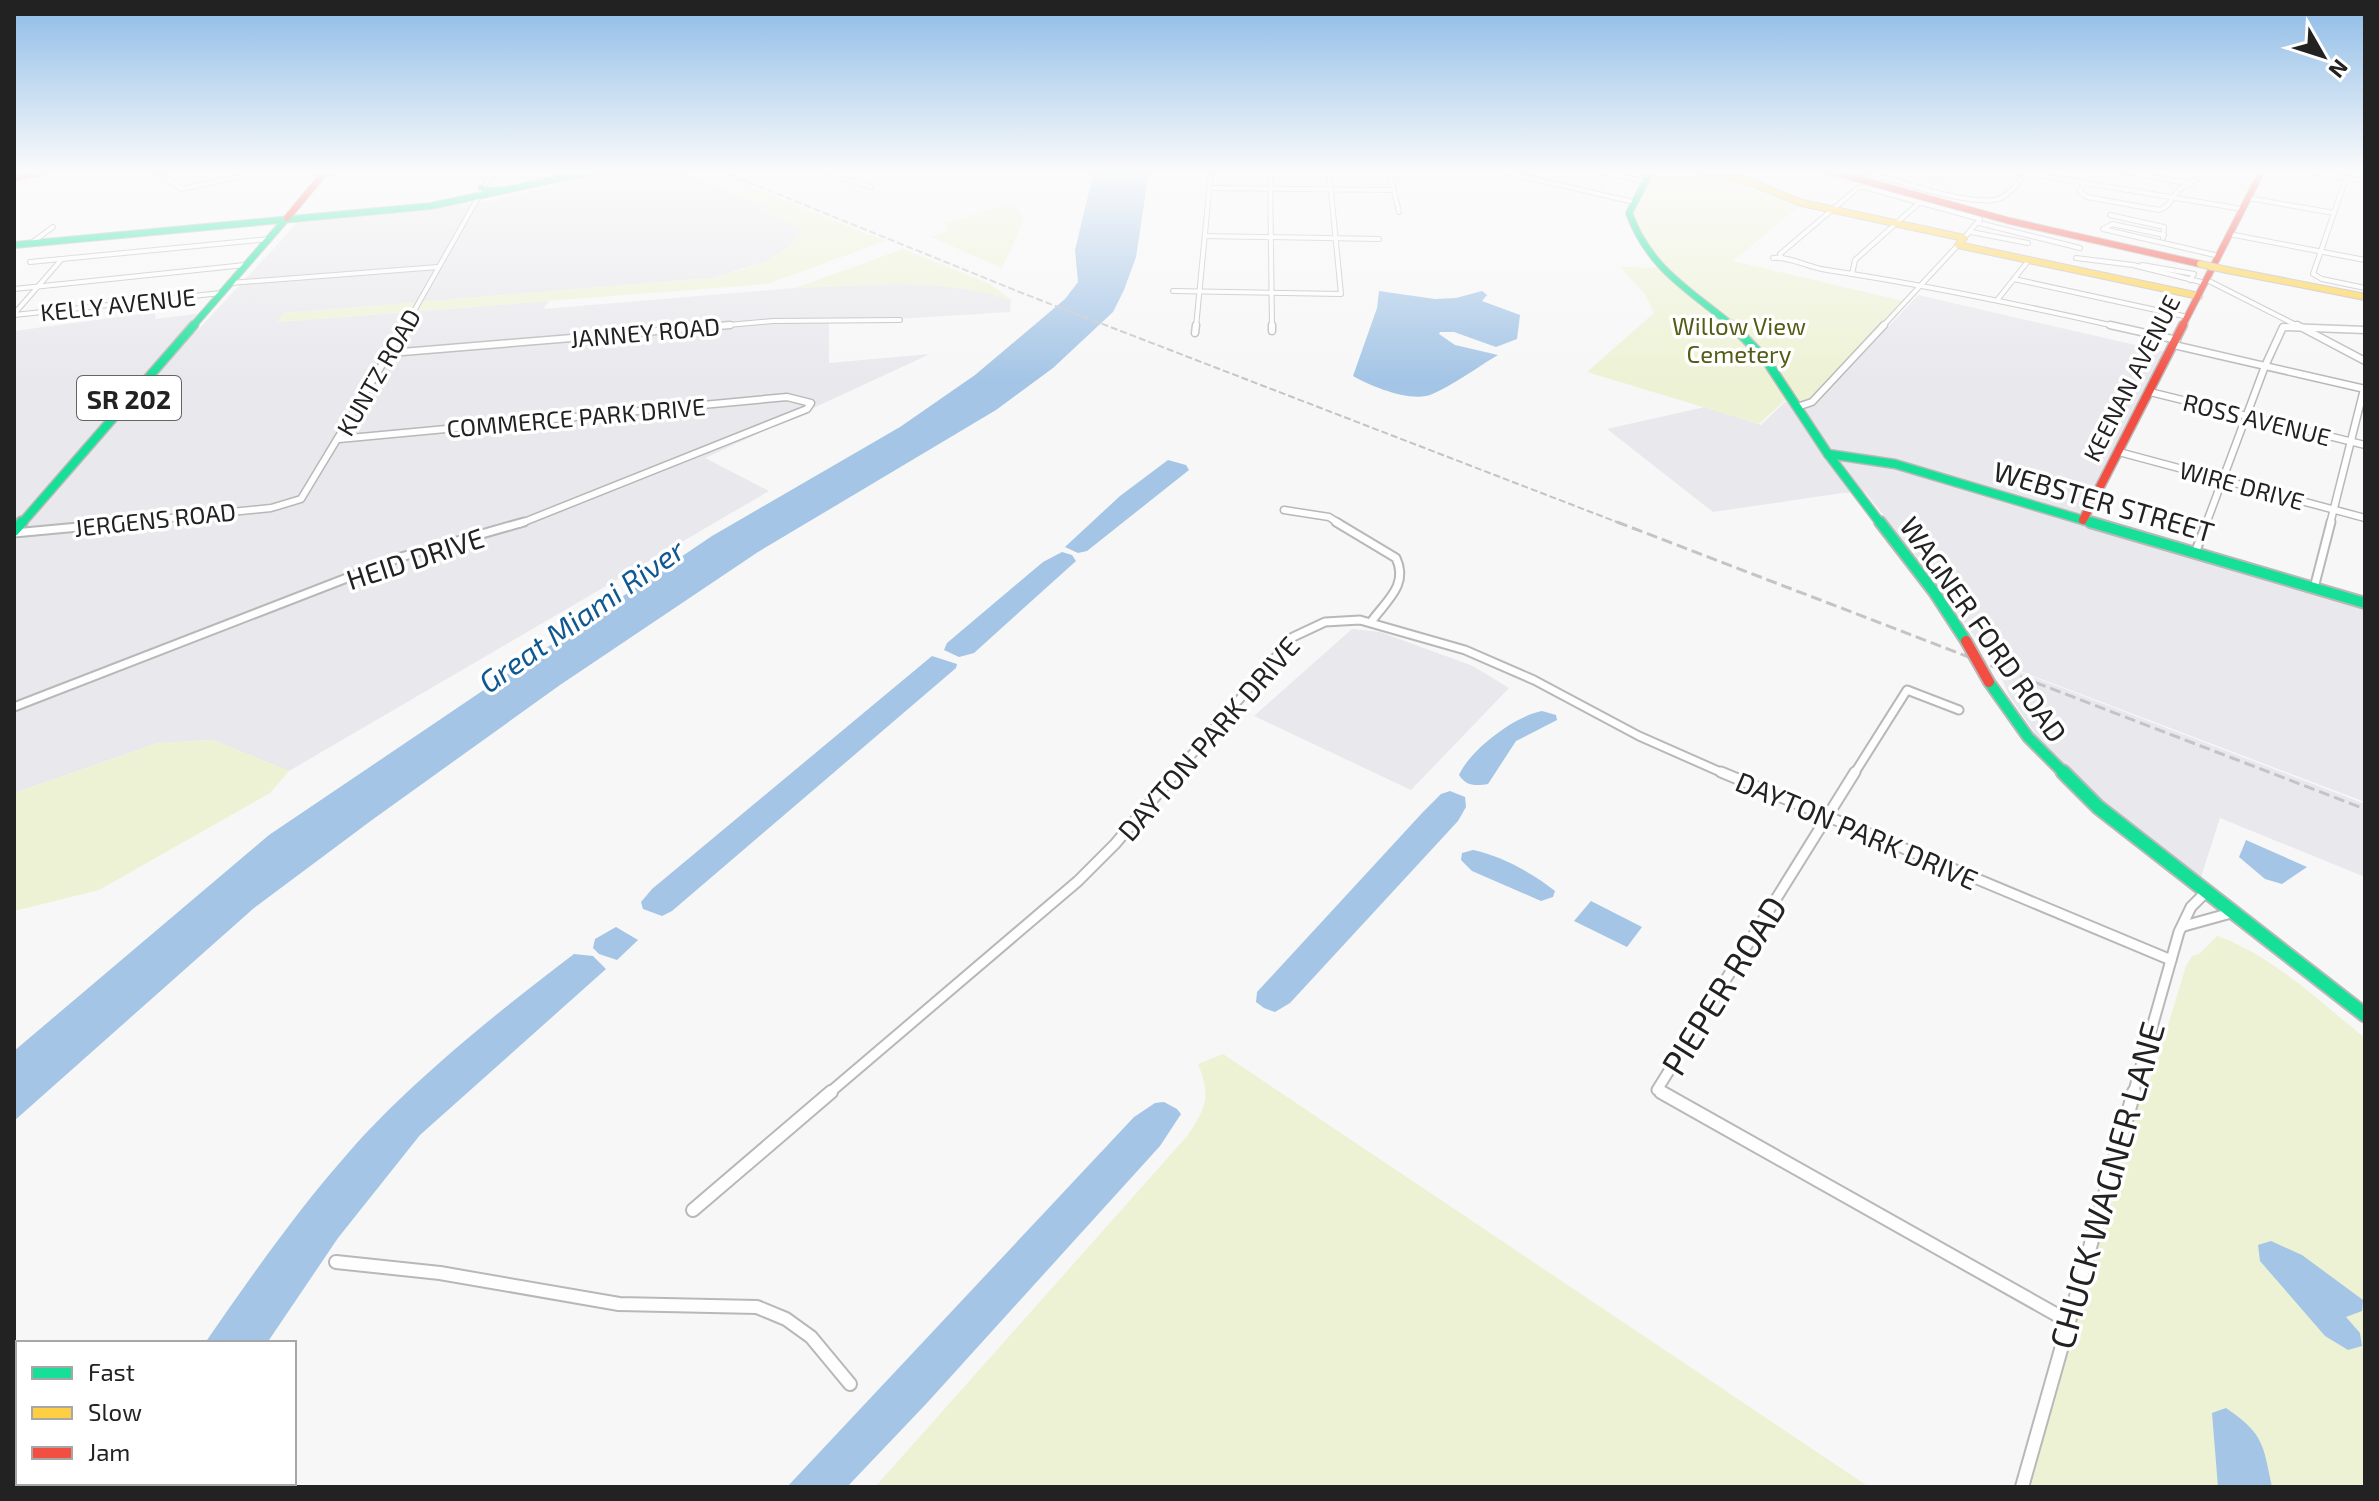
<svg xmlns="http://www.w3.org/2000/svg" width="2379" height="1501" viewBox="0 0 2379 1501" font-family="'Exo 2',sans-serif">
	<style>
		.built { fill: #e8e8ed }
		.green { fill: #edf2d4 }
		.water { fill: #a4c5e6 }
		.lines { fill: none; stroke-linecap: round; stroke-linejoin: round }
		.street-far4-casing { stroke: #b8b8b8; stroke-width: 6 }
		.street-far3-casing { stroke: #b8b8b8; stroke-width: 9 }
		.street-far2-casing { stroke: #b8b8b8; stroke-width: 11 }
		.street-far1-casing { stroke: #b8b8b8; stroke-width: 13 }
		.street-casing { stroke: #b8b8b8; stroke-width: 16 }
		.fast-far3-casing { stroke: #b8b8b8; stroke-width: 8 }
		.fast-far2-casing { stroke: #b8b8b8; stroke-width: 11 }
		.fast-far1-casing { stroke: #b8b8b8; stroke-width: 14 }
		.fast-casing { stroke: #b8b8b8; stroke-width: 17 }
		.slow-casing { stroke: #b8b8b8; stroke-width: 8 }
		.jam-far1-casing { stroke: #b8b8b8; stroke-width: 8 }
		.jam-casing { stroke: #b8b8b8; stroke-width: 11 }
		.street-far4 { stroke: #fefefe; stroke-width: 4 }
		.street-far3 { stroke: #fefefe; stroke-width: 6 }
		.street-far2 { stroke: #fefefe; stroke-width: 7 }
		.street-far1 { stroke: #fefefe; stroke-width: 9 }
		.street { stroke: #fefefe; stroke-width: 12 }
		.fast-far3 { stroke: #16e098; stroke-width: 6 }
		.fast-far2 { stroke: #16e098; stroke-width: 8 }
		.fast-far1 { stroke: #16e098; stroke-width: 10 }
		.fast { stroke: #16e098; stroke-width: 13 }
		.slow { stroke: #ffcf43; stroke-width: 6 }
		.jam-far1 { stroke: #f24e42; stroke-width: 6 }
		.jam { stroke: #f24e42; stroke-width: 8 }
		.rail-far1 { stroke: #c4c4c5; stroke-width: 2; stroke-dasharray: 7 3; stroke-linecap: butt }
		.rail { stroke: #c4c4c5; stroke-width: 3; stroke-dasharray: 11 5; stroke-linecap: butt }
		.slow-bridge-casing { stroke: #b8b8b8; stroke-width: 8; stroke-linecap: butt }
		.jam-bridge-casing { stroke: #b8b8b8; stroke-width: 14; stroke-linecap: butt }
		.slow-bridge { stroke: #ffcf43; stroke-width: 6 }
		.jam-bridge { stroke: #f24e42; stroke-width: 10 }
		.labels { text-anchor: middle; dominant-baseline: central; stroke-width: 7; stroke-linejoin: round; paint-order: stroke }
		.far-street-label { font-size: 24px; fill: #222223; stroke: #fff }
		.far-park-label { font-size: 24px; fill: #545c16; stroke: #fff }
		.shield { fill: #fff; stroke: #646465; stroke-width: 2 }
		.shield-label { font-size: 26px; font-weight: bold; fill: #222223 }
		.street-label { font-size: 28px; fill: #222223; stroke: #fff }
		.water-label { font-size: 30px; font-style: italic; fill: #0f5891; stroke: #fff }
		.near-street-label { font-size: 34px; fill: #222223; stroke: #fff }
	</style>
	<rect width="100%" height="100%" fill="#f7f7f7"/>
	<g class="built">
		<path d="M608,171H679L768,207L803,228L794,245L766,261L713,278L284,313L278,322L549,301L543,309L795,288L913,283L979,290L1011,300L1010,312L829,323V363L930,354L705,458L769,491L289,771L213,740L158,743L14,793V706L17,701L14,698V331L156,312L155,319L203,313L187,333L196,332L301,219L491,201Z"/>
		<path d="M1918,295L2166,352L2082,521L2365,605V802L1991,660L1922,563L1865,492L1842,493L1713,512L1607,429L1705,407L1761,425L1785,402L1817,403Z"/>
		<path d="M1352,629L1380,632L1473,666L1509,688L1411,790L1254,716Z"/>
		<path d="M1994,662L2365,804V877L2220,818L2201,877L2109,806L2052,758L2010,697Z"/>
	</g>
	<g class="green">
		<path d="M1656,171C1718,171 1745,181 1802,204L1733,261L1903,301L1812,399L1807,402L1784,401L1759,424L1587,372L1654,313L1645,294L1620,267L1659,268L1633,217L1636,205Z"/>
		<path d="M756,189L885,241L767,284L277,322L284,313L713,278C746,268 784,261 803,229L758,210L767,207L737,194Z"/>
		<path d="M1013,202L1024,220L1002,268L931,237L948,231L945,224Z"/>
		<path d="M903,249L990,284L1011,300C940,277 868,285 795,288Z"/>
		<path d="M213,740L289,771L270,793L99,890L14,911V793L158,743Z"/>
		<path d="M2217,936C2272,955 2320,1002 2365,1038V1487H2022L2109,1173L2156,1065L2186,966L2192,956L2199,954Z"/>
		<path d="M1223,1054L1869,1487H875L1188,1135C1207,1106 1211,1096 1198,1064Z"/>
	</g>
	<g class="water">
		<path d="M1094,171H1149L1136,257L1124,290L1113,312L1053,368L996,410L758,552L560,685L372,820L254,908L14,1121V1051L269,835L712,536L900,427L975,375L1065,299L1078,282L1075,250Z"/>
		<path d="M1379,291L1435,299L1456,298L1482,291L1487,295L1482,301L1520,315L1517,339L1496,347L1454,332H1440L1439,334L1455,345L1498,355C1482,364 1442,393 1426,396C1404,400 1371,386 1353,376L1377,308Z"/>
		<path d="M1168,460L1186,465L1189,470L1087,551L1078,553L1065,547L1120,496Z"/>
		<path d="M1062,552L1072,555L1076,561L974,653L959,657L944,650L947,643L1043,562Z"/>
		<path d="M932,656L957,664L956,668L672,911L662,916L643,909L641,902L652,889Z"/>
		<path d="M1542,711L1556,715L1557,720L1516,741L1488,784C1475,786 1466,786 1459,775C1471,749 1515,716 1542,711Z"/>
		<path d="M1450,791L1465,797L1466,807L1458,821L1290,1003L1275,1012L1264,1008L1256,1002L1257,992L1423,812L1441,794Z"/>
		<path d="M2246,840L2307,867L2282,884L2265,879L2239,857Z"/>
		<path d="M1473,850C1501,856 1533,873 1555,891L1553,897L1541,901L1472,871L1461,860L1462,853Z"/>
		<path d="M1591,901L1642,927L1627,947L1574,921Z"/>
		<path d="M616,927L638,940L617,960L599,954L593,948L595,939Z"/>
		<path d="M574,954L593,956L606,969L420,1135L338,1238L267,1343H205C250,1278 296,1212 349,1152C410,1082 499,1011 574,954Z"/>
		<path d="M1164,1102L1177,1109L1181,1114L1160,1146L926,1404L847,1487H787L1134,1117L1155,1103Z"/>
		<path d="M2271,1241L2302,1255L2363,1300L2362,1311L2346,1317L2360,1333L2362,1346L2348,1350L2325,1336L2260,1261L2258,1245Z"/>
		<path d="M2226,1408C2264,1434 2263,1444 2272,1487H2218L2212,1413Z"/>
	</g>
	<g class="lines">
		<g class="street-far4-casing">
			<g id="street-far4">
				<path d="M155,171L182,189L243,176"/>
				<path d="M820,171L871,187"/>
				<path d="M1270,171L1272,327"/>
				<path d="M1389,171L1399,212"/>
				<path d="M1599,171L1647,182"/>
				<path d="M1866,171C1894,180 1976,209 2001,198C2012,193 2020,180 2028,171"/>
				<path d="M2014,171L2242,209"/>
				<path d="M2123,171L2191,184"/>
				<path d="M2305,171L2365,181"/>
				<path d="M325,173L346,171"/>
				<path d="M1508,173L1634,202"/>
				<path d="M2346,178L2313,274L2322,279L2365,288"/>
				<path d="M2083,182L2080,192L2087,197L2159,210C2171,206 2170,199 2178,191C2187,182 2198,182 2206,171"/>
				<path d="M1209,188L1393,190"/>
				<path d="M1924,188L1949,171"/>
				<path d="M2248,198L2334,213"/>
				<path d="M2110,215L2164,227L2163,238"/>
				<path d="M1979,223L2080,248"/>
				<path d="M1971,232L2028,243"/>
				<path d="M2229,234L2365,260"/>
				<path d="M2164,235L2112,224L2103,229L2219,256"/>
				<path d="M1205,236L1379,239"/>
				<path d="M34,241L53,227"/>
				<path d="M1781,257L1780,254L1858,188L1864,187L1980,219L1964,238"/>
				<path d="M1773,258C1789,256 1810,268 1827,270C1925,285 2022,305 2119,327"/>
				<path d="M2076,258L2133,265L2205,283"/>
				<path d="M30,262L270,239"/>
				<path d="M2142,265L2194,274L2190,280"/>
				<path d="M1852,274L1855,260L1920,202"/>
				<path d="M2014,279L2188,317"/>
				<path d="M2207,280L2300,327"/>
				<path d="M230,283L438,267"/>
				<path d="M14,289L245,265"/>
				<path d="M1173,291L1341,294L1329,171"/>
				<path d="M1998,299L2029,260"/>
				<path d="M14,314L61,260"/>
				<path d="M14,315L221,293"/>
				<path d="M405,327L493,171"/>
				<path d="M706,327L773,321L900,320"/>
				<path d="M1196,327L1211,171"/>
				<path d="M1882,327L1958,245"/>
			</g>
		</g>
		<g class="street-far3-casing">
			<g id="street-far3">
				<path d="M1272,325V331"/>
				<path d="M2110,325L2177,340"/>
				<path d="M2297,325L2365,361"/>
				<path d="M1195,333L1196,325"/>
				<path d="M2174,345L2365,389"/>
				<path d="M390,353L730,325"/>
				<path d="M2150,392L2365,445"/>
				<path d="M1797,407L1812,402L1884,325"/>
				<path d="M339,439L787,397L811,403L807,409L519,524"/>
				<path d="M2119,452L2365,518"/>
				<path d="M1284,510L1329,517L1340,524"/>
				<path d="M111,524L271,508L301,499L406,325"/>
				<path d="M2206,524L2265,366L2283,327L2365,330"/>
				<path d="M2330,524L2364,389"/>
			</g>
		</g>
		<g class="street-far2-casing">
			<g id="street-far2">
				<path d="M1336,522L1396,558C1409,585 1386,601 1371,622"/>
				<path d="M14,533L132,522"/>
				<path d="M2195,553L2207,522"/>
				<path d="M2314,588L2331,522"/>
				<path d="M14,707L401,557L524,522"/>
				<path d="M1175,774L1293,637L1325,622L1360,620L1465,650L1534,680L1639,736L1725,774"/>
				<path d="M1854,774L1907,690L1959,710"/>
			</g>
		</g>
		<g class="street-far1-casing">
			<g id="street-far1">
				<path d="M1721,772L2171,960"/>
				<path d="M2184,926L2231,913"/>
				<path d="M828,1094L1078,881L1115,844L1176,772"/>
				<path d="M1665,1094L1657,1090L1855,772"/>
				<path d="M2133,1094L2179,932L2191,907L2205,893"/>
			</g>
		</g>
		<g class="street-casing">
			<g id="street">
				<path d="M1661,1092L2066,1320"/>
				<path d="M693,1210L831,1092"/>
				<path d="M336,1262L440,1273L619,1304L757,1307L786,1319L811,1337L850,1384"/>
				<path d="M2022,1487L2134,1092"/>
			</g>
		</g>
		<g class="fast-far3-casing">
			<g id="fast-far3">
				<path d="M1651,171L1629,213C1650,270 1690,290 1734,327"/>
				<path d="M482,188L487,191L504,190"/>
				<path d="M14,245L431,206L594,171"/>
				<path d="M192,327L287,218"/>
			</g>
		</g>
		<g class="fast-far2-casing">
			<g id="fast-far2">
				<path d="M1732,325L1766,360L1828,454L1881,524"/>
				<path d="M1828,454L1895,464L2096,524"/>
				<path d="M21,524L194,325"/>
			</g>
		</g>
		<g class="fast-far1-casing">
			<g id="fast-far1">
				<path d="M1880,522L1934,592L1966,641"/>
				<path d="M2090,522L2365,603"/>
				<path d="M14,531L22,522"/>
				<path d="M1989,682L2028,737L2065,774"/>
			</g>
		</g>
		<g class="fast-casing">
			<path id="fast" d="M2063,772L2098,807L2365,1015"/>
		</g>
		<g class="slow-casing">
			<g id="slow">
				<path d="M1703,171L1748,181L1802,203L1964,238L1958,245L2199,296"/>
				<path d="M2227,270L2365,297"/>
			</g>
		</g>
		<g class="jam-far1-casing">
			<g id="jam-far1">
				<path d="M1829,171L2010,221L2200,264"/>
				<path d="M14,178L47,171"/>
				<path d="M287,218L326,171"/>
				<path d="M2182,327L2262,171"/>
			</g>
		</g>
		<g class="jam-casing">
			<path id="jam" d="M2083,520L2183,325"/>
		</g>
		<use href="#street-far4" class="street-far4"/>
		<use href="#street-far3" class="street-far3"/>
		<use href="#street-far2" class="street-far2"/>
		<use href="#street-far1" class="street-far1"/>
		<use href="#street" class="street"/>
		<use href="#fast-far3" class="fast-far3"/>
		<use href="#fast-far2" class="fast-far2"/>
		<use href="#fast-far1" class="fast-far1"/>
		<use href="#fast" class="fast"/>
		<use href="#slow" class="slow"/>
		<use href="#jam-far1" class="jam-far1"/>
		<use href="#jam" class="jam"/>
		<path class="rail-far1" d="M721,171L1022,293L1622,524"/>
		<path class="rail" d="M1617,522L2365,809"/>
		<g class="slow-bridge-casing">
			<path id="slow-bridge" d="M2200,264L2227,270"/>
		</g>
		<g class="jam-bridge-casing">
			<path id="jam-bridge" d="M1966,641L1989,682"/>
		</g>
		<use href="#slow-bridge" class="slow-bridge"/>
		<use href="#jam-bridge" class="jam-bridge"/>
	</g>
	<linearGradient id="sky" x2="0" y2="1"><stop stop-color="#8dbbe7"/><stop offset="0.45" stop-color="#fbfbfb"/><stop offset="1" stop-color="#fbfbfb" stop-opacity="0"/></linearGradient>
	<rect width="2379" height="381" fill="url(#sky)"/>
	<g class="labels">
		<g class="far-street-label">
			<text transform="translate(118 304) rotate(-6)">KELLY AVENUE</text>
			<text transform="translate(645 332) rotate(-5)">JANNEY ROAD</text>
			<text transform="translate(378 372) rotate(-60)">KUNTZ ROAD</text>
			<text transform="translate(2131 378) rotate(-63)">KEENAN AVENUE</text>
			<text transform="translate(576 417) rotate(-5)">COMMERCE PARK DRIVE</text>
			<text transform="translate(2257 419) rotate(14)">ROSS AVENUE</text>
			<text transform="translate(2242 485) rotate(15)">WIRE DRIVE</text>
			<text transform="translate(155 519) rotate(-6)">JERGENS ROAD</text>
		</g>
		<g class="far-park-label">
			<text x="1739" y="325">Willow View<tspan x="1739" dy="28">Cemetery</tspan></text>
		</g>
		<rect class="shield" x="77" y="376" width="104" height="44" rx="6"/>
		<g class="shield-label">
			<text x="129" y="398">SR 202</text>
		</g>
		<g class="street-label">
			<text transform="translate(2104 501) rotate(16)">WEBSTER STREET</text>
			<text transform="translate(415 558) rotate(-18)">HEID DRIVE</text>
			<text transform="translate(1984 629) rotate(55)">WAGNER FORD ROAD</text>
			<text transform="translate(1208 738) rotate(-49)">DAYTON PARK DRIVE</text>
			<text transform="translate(1857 830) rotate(23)">DAYTON PARK DRIVE</text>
		</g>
		<g class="water-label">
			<text transform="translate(581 615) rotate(-35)">Great Miami River</text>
		</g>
		<g class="near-street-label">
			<text transform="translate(1723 985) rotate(-58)">PIEPER ROAD</text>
			<text transform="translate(2106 1185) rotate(-74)">CHUCK WAGNER LANE</text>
		</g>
	</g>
	<rect width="2379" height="1501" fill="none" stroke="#222223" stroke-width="32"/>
	<rect x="16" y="1341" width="280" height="144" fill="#ffffff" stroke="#a7a7a7" stroke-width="2"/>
	<rect x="32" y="1367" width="40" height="12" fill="#16e098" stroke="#a7a7a7" stroke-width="2"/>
	<text x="88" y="1381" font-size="24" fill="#222223">Fast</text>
	<rect x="32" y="1407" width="40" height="12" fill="#ffcf43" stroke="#a7a7a7" stroke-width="2"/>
	<text x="88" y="1421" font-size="24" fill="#222223">Slow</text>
	<rect x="32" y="1447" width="40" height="12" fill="#f24e42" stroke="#a7a7a7" stroke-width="2"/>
	<text x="88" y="1461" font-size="24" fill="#222223">Jam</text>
	<g transform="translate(2323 56) rotate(129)" stroke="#ffffff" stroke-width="6" paint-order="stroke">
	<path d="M0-6L14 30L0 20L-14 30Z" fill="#222223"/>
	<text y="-12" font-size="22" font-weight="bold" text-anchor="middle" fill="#222223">N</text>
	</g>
</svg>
